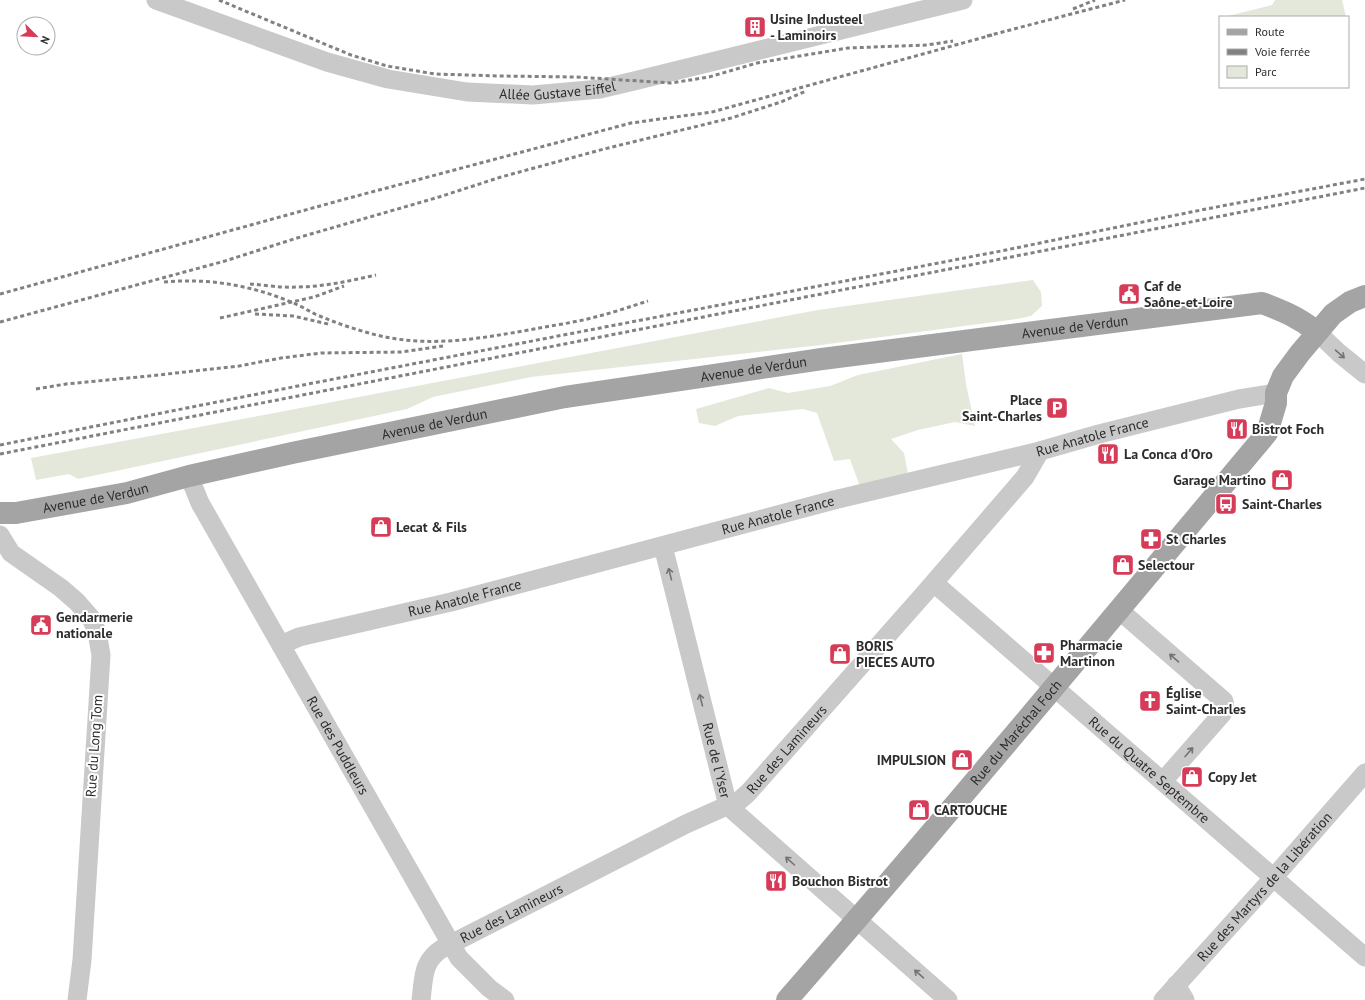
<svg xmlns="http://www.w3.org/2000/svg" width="1365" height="1000" viewBox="0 0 1365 1000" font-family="'PT Sans',sans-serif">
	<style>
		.green { fill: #e3e8da }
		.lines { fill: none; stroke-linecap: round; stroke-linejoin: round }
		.minor { stroke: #c9c9c9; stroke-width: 19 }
		.major { stroke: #a4a4a4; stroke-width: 22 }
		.rail { stroke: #818181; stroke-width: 3; stroke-dasharray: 4 3; stroke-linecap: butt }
		.oneway { stroke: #737373 }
		.labels { text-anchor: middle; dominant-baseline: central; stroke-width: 4; stroke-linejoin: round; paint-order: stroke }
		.poi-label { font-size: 14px; font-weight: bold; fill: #2c2c2c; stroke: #fff; text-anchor: start }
		.street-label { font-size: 14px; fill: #2c2c2c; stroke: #fff }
	</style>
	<rect width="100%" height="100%" fill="#fff"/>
	<g class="green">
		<path d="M1275,0H1342L1346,17H1224L1272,5Z"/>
		<path d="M1033,280L1041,292L1042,306L1031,316L1017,319L821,345L531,377L433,397L407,409L78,479L69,474L36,480L31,458L269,414L818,310Z"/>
		<path d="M962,354L966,384L975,426L955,422L918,430L891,439L904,453L908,474L860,487L850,459L834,461L817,413L803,409L738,416L715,426L699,423L696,409L769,388L788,393L830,386L858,375Z"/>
	</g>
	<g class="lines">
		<g class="minor">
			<path id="s1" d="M156,0L327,62L388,79L467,92L533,95L600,89L634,81L963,0"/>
			<path d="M1317,332L1339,353L1365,374"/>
			<path id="s2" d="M189,476L200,503L459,958L489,988L505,1000"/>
			<path d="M0,535L11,553L61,588L77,602L91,618L97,632L101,655L82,960L77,1000"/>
			<path id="s3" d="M663,546L728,806L948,1000"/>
			<path id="s4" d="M934,583L1365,957"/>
			<path d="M1119,610L1224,701L1225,707L1222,714L1163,781"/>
			<path id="s5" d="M281,645L299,637L451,602L834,500L1040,451L1099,434L1239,399L1276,393"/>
			<path d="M1176,985L1185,1000"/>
			<path id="s6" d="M421,1000C424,977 422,961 443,948L686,824L740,800L748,793L924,594L1025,477L1040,451"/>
			<path id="s7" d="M1163,1000L1274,877L1365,773"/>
		</g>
		<g class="major">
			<path id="s8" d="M0,513H16L127,493L189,476L292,453L565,397L822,359L1262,303C1285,312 1298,317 1317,332"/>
			<path id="s9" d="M787,1000C950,813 1108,623 1267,433L1276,403V393L1283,376L1300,353L1333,314L1350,302L1365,296"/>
		</g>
		<g class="rail">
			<path d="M219,0L351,55L387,66L435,74L500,76L576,77L671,83L709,77L757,63L848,48L927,45L953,41"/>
			<path d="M1073,9L1095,0"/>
			<path d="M987,36L1125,0"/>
			<path d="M164,282C208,278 250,285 291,302C299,305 307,310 315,314C333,322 351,328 369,333C424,349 478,339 534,329C555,325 578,322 599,316C615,312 632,306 648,301"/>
			<path d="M250,284C265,285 281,288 296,287C323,287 349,281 376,275"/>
			<path d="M0,294L349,198L631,123L712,112L992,35"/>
			<path d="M255,314L293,316L328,324"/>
			<path d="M220,318L314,297L344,286"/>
			<path d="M0,322L225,261L297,238L439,197L501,177L604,149L731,118L781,102L806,91"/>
			<path d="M36,389L66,384L149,376L239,366L281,358L321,353L401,352L443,346"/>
			<path d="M0,445L303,385L1001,251L1206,209L1365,179"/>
			<path d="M0,454L1365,188"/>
		</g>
	</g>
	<defs><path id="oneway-shaft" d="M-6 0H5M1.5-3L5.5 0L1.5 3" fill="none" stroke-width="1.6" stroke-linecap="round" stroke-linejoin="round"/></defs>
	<g class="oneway">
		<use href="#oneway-shaft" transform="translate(1340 354) rotate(41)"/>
		<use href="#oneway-shaft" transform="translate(670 574) rotate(-104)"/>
		<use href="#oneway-shaft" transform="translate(1174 658) rotate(-139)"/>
		<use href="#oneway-shaft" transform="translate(701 700) rotate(-104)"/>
		<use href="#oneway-shaft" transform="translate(1189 752) rotate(-49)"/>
		<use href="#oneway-shaft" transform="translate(790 861) rotate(-138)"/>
		<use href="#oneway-shaft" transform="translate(919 974) rotate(-139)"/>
	</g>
	<defs>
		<g id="building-square" transform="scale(1.15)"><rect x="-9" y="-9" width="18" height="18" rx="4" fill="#d63b58" stroke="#fff"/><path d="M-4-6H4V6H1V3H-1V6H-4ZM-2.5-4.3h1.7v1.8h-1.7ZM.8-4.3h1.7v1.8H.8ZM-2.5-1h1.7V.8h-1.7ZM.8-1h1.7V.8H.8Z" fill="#fff"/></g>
		<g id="civic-square" transform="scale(1.15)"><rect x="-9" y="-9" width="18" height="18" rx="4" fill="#d63b58" stroke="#fff"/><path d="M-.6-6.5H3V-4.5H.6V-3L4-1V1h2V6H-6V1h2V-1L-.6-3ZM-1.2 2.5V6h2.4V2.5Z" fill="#fff"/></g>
		<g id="parking-square" transform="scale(1.15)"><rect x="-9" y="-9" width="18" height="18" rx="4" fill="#d63b58" stroke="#fff"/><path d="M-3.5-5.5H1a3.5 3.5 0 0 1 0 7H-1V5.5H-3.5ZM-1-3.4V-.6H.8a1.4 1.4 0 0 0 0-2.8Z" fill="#fff"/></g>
		<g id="restaurant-square" transform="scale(1.15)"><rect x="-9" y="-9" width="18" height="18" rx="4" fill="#d63b58" stroke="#fff"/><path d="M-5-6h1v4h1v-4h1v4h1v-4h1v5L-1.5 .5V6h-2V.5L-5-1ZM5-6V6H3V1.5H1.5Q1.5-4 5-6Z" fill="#fff"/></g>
		<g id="shop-square" transform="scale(1.15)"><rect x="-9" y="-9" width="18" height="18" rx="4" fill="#d63b58" stroke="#fff"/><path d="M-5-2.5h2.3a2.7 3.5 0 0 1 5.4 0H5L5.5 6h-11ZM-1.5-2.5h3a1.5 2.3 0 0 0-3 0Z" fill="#fff"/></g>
		<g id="bus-square" transform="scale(1.15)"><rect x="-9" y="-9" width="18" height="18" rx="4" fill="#d63b58" stroke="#fff"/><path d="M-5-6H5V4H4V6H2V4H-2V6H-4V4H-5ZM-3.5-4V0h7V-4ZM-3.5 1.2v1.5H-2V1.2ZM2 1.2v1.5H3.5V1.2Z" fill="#fff"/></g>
		<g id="pharmacy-square" transform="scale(1.15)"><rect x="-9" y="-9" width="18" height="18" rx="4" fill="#d63b58" stroke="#fff"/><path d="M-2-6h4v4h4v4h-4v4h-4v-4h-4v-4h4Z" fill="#fff"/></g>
		<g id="church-square" transform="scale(1.15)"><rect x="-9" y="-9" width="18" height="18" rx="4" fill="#d63b58" stroke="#fff"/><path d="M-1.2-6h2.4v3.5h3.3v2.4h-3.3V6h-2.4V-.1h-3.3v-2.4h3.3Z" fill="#fff"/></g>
	</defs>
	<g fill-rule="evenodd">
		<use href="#building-square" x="755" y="27"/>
		<use href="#civic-square" x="1129" y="294"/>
		<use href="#parking-square" x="1057" y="408"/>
		<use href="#restaurant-square" x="1237" y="429"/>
		<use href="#restaurant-square" x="1108" y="454"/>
		<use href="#shop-square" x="1282" y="480"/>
		<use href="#bus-square" x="1226" y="504"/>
		<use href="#shop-square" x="381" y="527"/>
		<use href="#pharmacy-square" x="1151" y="539"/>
		<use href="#shop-square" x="1123" y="565"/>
		<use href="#civic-square" x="41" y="625"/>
		<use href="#pharmacy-square" x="1044" y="653"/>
		<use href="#shop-square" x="840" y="654"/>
		<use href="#church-square" x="1150" y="701"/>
		<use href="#shop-square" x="962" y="760"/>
		<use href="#shop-square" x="1192" y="777"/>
		<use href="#shop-square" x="919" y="810"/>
		<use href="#restaurant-square" x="776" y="881"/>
	</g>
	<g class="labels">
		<g class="poi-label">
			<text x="770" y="19">Usine Industeel<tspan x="770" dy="16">- Laminoirs</tspan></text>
			<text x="1144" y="286">Caf de<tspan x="1144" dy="16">Saône-et-Loire</tspan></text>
			<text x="1042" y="400" text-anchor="end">Place<tspan x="1042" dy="16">Saint-Charles</tspan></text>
			<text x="1252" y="429">Bistrot Foch</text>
			<text x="1124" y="454">La Conca d'Oro</text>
			<text x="1266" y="480" text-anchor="end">Garage Martino</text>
			<text x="1242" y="504">Saint-Charles</text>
			<text x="396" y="527">Lecat &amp; Fils</text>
			<text x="1166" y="539">St Charles</text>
			<text x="1138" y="565">Selectour</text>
			<text x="56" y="617">Gendarmerie<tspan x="56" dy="16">nationale</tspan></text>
			<text x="1060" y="645">Pharmacie<tspan x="1060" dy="16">Martinon</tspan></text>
			<text x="856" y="646">BORIS<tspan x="856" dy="16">PIECES AUTO</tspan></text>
			<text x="1166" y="693">Église<tspan x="1166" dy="16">Saint-Charles</tspan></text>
			<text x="946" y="760" text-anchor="end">IMPULSION</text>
			<text x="1208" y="777">Copy Jet</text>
			<text x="934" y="810">CARTOUCHE</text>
			<text x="792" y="881">Bouchon Bistrot</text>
		</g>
		<g class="street-label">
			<text stroke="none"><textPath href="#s1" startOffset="416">Allée Gustave Eiffel</textPath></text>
			<text stroke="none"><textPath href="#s8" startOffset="1092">Avenue de Verdun</textPath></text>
			<text stroke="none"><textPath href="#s8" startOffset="768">Avenue de Verdun</textPath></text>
			<text stroke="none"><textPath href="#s8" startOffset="444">Avenue de Verdun</textPath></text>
			<text stroke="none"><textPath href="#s5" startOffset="838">Rue Anatole France</textPath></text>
			<text stroke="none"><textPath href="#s8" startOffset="97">Avenue de Verdun</textPath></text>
			<text stroke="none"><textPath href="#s5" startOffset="514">Rue Anatole France</textPath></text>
			<text stroke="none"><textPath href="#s5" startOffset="190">Rue Anatole France</textPath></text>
			<text stroke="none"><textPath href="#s9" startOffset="352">Rue du Maréchal Foch</textPath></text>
			<text stroke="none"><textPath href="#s2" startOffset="308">Rue des Puddleurs</textPath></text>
			<text transform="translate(94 746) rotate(-86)">Rue du Long Tom</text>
			<text stroke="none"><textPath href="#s6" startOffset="460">Rue des Lamineurs</textPath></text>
			<text stroke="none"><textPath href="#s3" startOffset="221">Rue de l'Yser</textPath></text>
			<text stroke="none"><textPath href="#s4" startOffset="285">Rue du Quatre Septembre</textPath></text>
			<text stroke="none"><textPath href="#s7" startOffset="152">Rue des Martyrs de la Libération</textPath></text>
			<text stroke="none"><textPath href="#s6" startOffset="136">Rue des Lamineurs</textPath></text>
		</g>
	</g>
	<rect x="1219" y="16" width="130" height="72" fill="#ffffff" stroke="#ababab"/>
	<rect x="1227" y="29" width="20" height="6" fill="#a4a4a4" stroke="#ababab"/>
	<text x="1255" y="36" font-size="12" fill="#2c2c2c">Route</text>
	<rect x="1227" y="49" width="20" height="6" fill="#818181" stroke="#ababab"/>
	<text x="1255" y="56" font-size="12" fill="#2c2c2c">Voie ferrée</text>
	<rect x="1227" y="66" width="20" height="12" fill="#e3e8da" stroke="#ababab"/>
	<text x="1255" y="76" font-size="12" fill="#2c2c2c">Parc</text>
	<g transform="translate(36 36) rotate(114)"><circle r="19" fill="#ffffff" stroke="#ababab"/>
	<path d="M0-3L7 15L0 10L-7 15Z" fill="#d63b58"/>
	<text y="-6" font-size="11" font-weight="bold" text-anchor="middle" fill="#2c2c2c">N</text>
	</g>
</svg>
